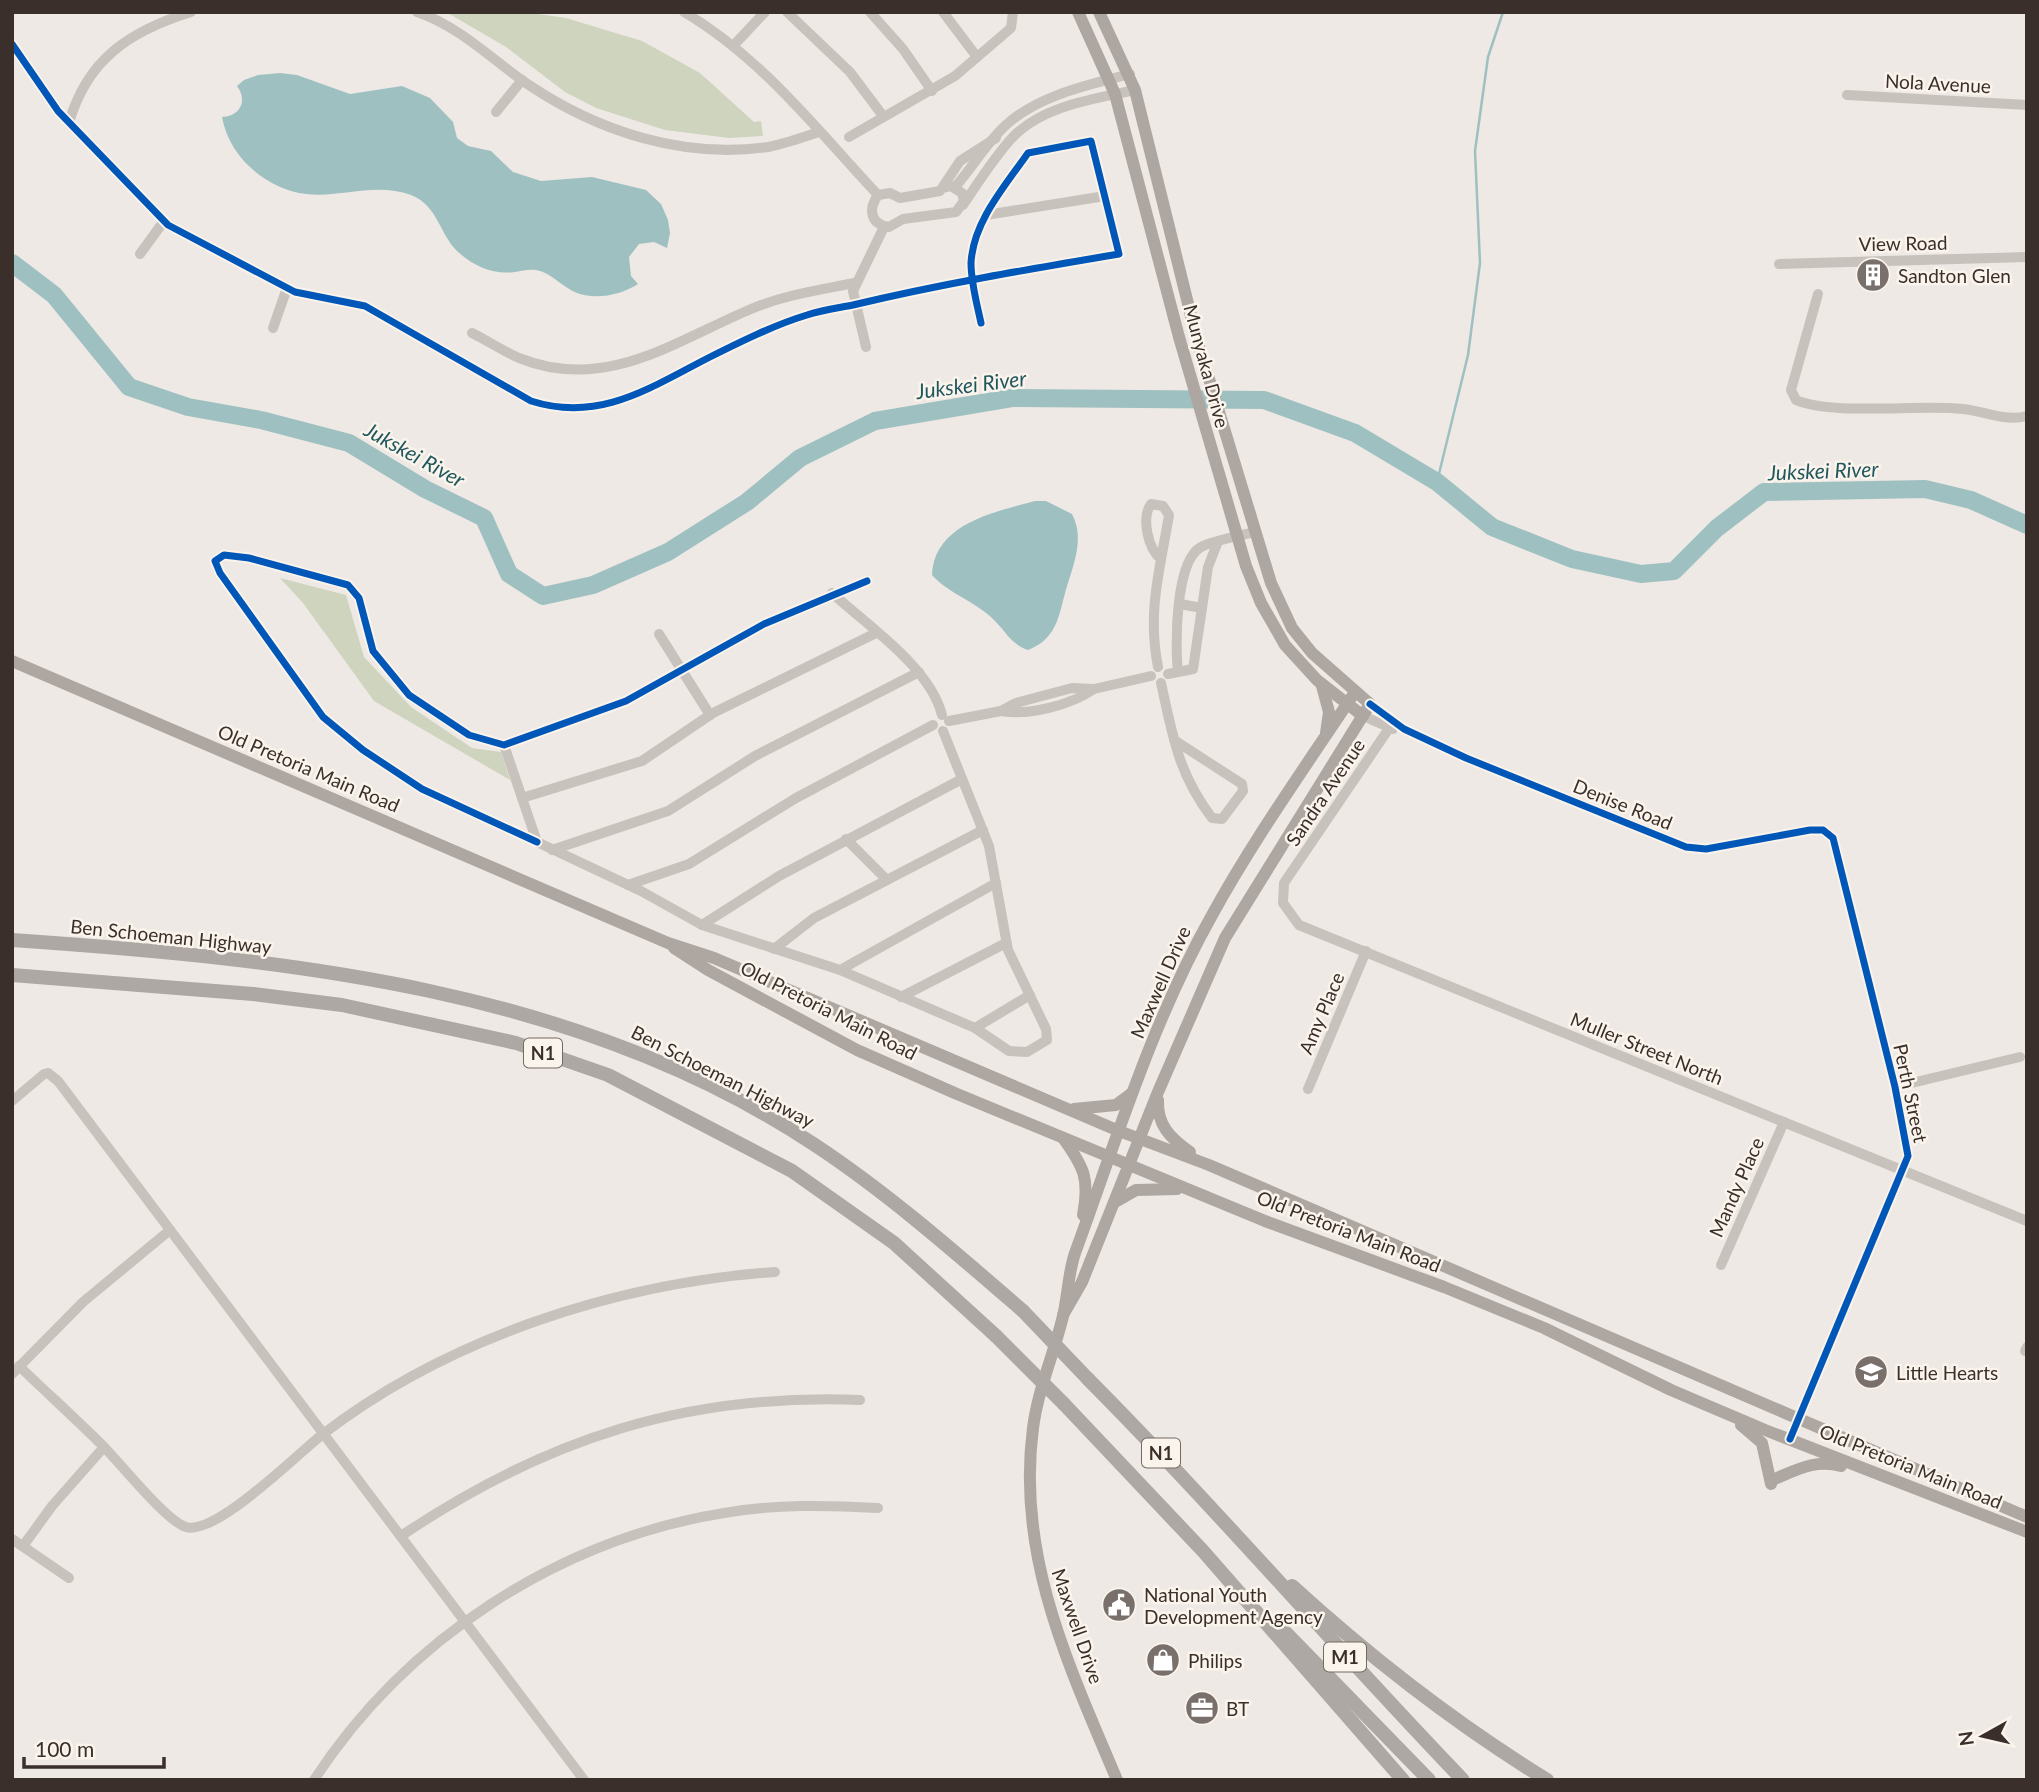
<svg xmlns="http://www.w3.org/2000/svg" width="2039" height="1792" viewBox="0 0 2039 1792" font-family="Lato,sans-serif">
	<style>
		.green { fill: #cfd4be }
		.water { fill: #9fc0c1 }
		.lines { fill: none; stroke-linecap: round; stroke-linejoin: round }
		.stream { stroke: #9fc0c1; stroke-width: 2.5 }
		.river { stroke: #9fc0c1; stroke-width: 18 }
		.minor { stroke: #c8c2bc; stroke-width: 10 }
		.major { stroke: #ada6a1; stroke-width: 12 }
		.highway { stroke: #ada8a3; stroke-width: 14 }
		.highway-bridge { stroke: #ada8a3; stroke-width: 14 }
		.cycleway-casing { stroke: #fbf4ec; stroke-width: 11 }
		.cycleway { stroke: #0057b8; stroke-width: 7 }
		.labels { text-anchor: middle; dominant-baseline: central; stroke-width: 5; stroke-linejoin: round; paint-order: stroke }
		.shield { fill: #fbf4ec; stroke: #746a64; stroke-width: 2 }
		.shield-label { font-size: 18px; font-weight: bold; fill: #3a2f2a }
		.street-label { font-size: 19px; fill: #3a2f2a; stroke: #fbf4ec }
		.poi-label { font-size: 19px; fill: #3a2f2a; stroke: #fbf4ec; text-anchor: start }
		.water-label { font-size: 21px; font-style: italic; fill: #1e575d; stroke: #fbf4ec }
	</style>
	<rect width="100%" height="100%" fill="#eee9e4"/>
	<g class="green">
		<path d="M446,12H524L566,18L642,41L700,73L754,122L761,121L763,136L729,138L665,130L596,108L565,92L506,47Z"/>
		<path d="M280,578L346,595L364,657L411,707L472,748L501,752L510,780L374,701L303,603Z"/>
	</g>
	<g class="water">
		<path d="M280,73L297,75L350,94L402,86L430,98L453,122L457,138L468,146L491,151L513,172L541,181L592,177L646,190L661,204L668,220L670,233L667,248L654,242L639,244L629,257L631,276L638,284C621,295 597,300 577,293C562,287 552,273 536,270C528,269 522,271 515,272C493,275 473,266 457,251C439,233 438,206 411,195C375,182 342,198 306,194C266,189 229,157 222,117C240,116 248,101 237,86L244,80L258,75Z"/>
		<path d="M1035,501H1046L1072,514C1084,536 1075,561 1068,583C1059,610 1060,638 1028,650C1011,644 1007,633 995,621C977,602 949,594 932,575C934,524 994,512 1035,501Z"/>
	</g>
	<g class="lines">
		<path class="stream" d="M1437,482L1468,355L1480,263L1475,151L1488,57L1503,12"/>
		<path class="river" d="M12,263L54,295L129,387L188,407L261,420L349,443L425,489L484,518L509,574L543,596L593,585L668,552L747,502L800,458L875,421L1012,398L1264,400L1355,433L1437,482L1492,527L1572,559L1641,574L1674,571L1717,528L1764,492L1925,489L1971,500L2027,525"/>
		<g class="minor">
			<path d="M417,12C461,27 492,60 529,85C599,132 684,159 768,147C785,144 803,137 819,132"/>
			<path d="M684,12C762,58 817,130 878,195"/>
			<path d="M787,12L850,72L883,116"/>
			<path d="M870,12L903,49L932,91"/>
			<path d="M943,12L977,57"/>
			<path d="M12,44L58,111L168,225L295,292L365,306L531,401C600,423 651,387 710,357C740,342 774,325 807,315C822,310 838,308 853,305C941,284 1030,269 1119,254L1091,141L1028,153C1005,186 973,222 971,263C971,283 977,304 981,323"/>
			<path d="M734,45L765,12"/>
			<path d="M1847,95L2027,105"/>
			<path d="M496,112L522,80"/>
			<path d="M69,123C87,59 130,31 191,12"/>
			<path d="M849,137L955,76L1011,28L1013,12"/>
			<path d="M955,187C972,168 987,142 1006,125C1039,95 1088,85 1130,74"/>
			<path d="M943,188L951,186L962,193L964,201L956,212L903,219L889,227C870,224 868,209 878,195L890,193L900,198L940,191L960,161L996,138"/>
			<path d="M963,205C978,183 993,159 1011,139C1041,106 1093,99 1135,90"/>
			<path d="M986,215L1105,196"/>
			<path d="M140,254L164,221"/>
			<path d="M1779,264L2027,257"/>
			<path d="M1818,294L1791,390L1796,400C1833,416 1919,404 1963,409C1984,411 2005,422 2027,416"/>
			<path d="M273,328L287,288"/>
			<path d="M472,333C488,341 503,351 519,358C606,393 675,341 751,309C784,295 819,290 854,283"/>
			<path d="M866,347L853,291L884,227"/>
			<path d="M832,593C868,626 930,667 942,715"/>
			<path d="M1180,604L1202,608"/>
			<path d="M659,634L710,715"/>
			<path d="M1158,667C1147,611 1160,570 1169,515L1163,506L1151,504C1141,518 1148,549 1161,559"/>
			<path d="M1178,672C1175,646 1175,561 1201,547C1214,540 1240,536 1254,532"/>
			<path d="M1168,674L1193,669L1208,567L1217,544"/>
			<path d="M1161,683C1173,737 1178,773 1212,818L1222,819L1243,791L1242,784L1174,740"/>
			<path d="M1370,704L1404,729L1466,758L1686,847L1706,849L1810,830H1823L1833,838L1895,1087L1908,1156L1790,1439"/>
			<path d="M1001,711C1028,716 1071,705 1094,689"/>
			<path d="M1363,716L1393,729"/>
			<path d="M949,721L1001,711L1016,703L1072,688L1094,689L1151,676"/>
			<path d="M1394,721L1284,883L1283,903L1299,925L2027,1221"/>
			<path d="M504,745L537,842L641,891L702,925L840,970L975,1028L1009,1051L1027,1052L1047,1040L1046,1029L1008,950L989,846L943,731"/>
			<path d="M522,798L642,761L713,713L876,633"/>
			<path d="M846,839L887,880"/>
			<path d="M537,842L422,789L363,750L323,717L220,573L215,561L224,555L249,558L348,585L359,598L373,651L409,695L469,735L504,745L626,701L764,624L867,581"/>
			<path d="M552,850L668,811L755,756L919,672"/>
			<path d="M628,885L689,864L796,798L933,725"/>
			<path d="M702,925L779,876L962,779"/>
			<path d="M774,949L814,918L983,830"/>
			<path d="M840,970L996,883"/>
			<path d="M901,997L1006,943"/>
			<path d="M975,1028L1030,995"/>
			<path d="M1895,1087L2020,1057"/>
			<path d="M1308,1089L1366,951"/>
			<path d="M12,1101L44,1074L48,1073L58,1081L584,1780"/>
			<path d="M1721,1265L1784,1122"/>
			<path d="M2025,1351L2027,1347"/>
			<path d="M19,1366C47,1393 76,1419 103,1446C121,1464 166,1521 186,1527C216,1536 297,1454 323,1434C449,1337 618,1283 775,1272"/>
			<path d="M12,1374L83,1302L170,1230"/>
			<path d="M401,1536C545,1439 686,1393 860,1400"/>
			<path d="M12,1539L69,1578"/>
			<path d="M23,1546L52,1506L104,1447"/>
			<path d="M314,1780C406,1639 558,1540 724,1513C775,1504 827,1505 878,1508"/>
		</g>
		<g class="major">
			<path d="M1078,12L1115,94L1179,337L1246,566L1261,603L1285,645L1317,680L1363,716"/>
			<path d="M12,661L668,943L714,958L1119,1131L1209,1165L2027,1517"/>
			<path d="M1322,686L1329,712L1326,733"/>
			<path d="M674,948L708,970L857,1050L957,1094L1265,1221L1444,1287L1544,1328L1671,1390L1765,1430L2027,1532"/>
			<path d="M1158,1100C1157,1125 1170,1138 1190,1152"/>
			<path d="M1074,1109L1116,1105L1132,1093"/>
			<path d="M1063,1138C1084,1167 1090,1179 1083,1215"/>
			<path d="M1115,1202L1136,1190L1177,1189"/>
			<path d="M1063,1315L1082,1282L1158,1092L1225,938L1370,704L1312,653L1292,628L1271,583L1196,336L1135,90L1099,12"/>
			<path d="M1741,1425L1762,1443L1771,1484"/>
			<path d="M1772,1480C1797,1470 1814,1459 1841,1466"/>
			<path d="M1117,1780C1069,1666 1016,1556 1033,1428C1038,1389 1054,1354 1063,1316C1068,1295 1068,1274 1075,1253C1116,1141 1152,1022 1211,917C1253,840 1306,766 1355,692"/>
		</g>
		<g class="highway">
			<path d="M12,940C288,959 579,988 815,1145C889,1194 956,1253 1023,1311"/>
			<path d="M12,975L253,994L342,1005L516,1043L608,1075L792,1171L894,1243L996,1336"/>
			<path d="M1088,1379C1217,1509 1336,1648 1463,1780"/>
			<path d="M1064,1404L1203,1551L1403,1780"/>
			<path d="M1292,1586C1371,1658 1456,1724 1547,1780"/>
			<path d="M1286,1633L1429,1780"/>
		</g>
		<g class="highway-bridge">
			<path d="M1023,1311L1088,1379"/>
			<path d="M996,1336L1064,1404"/>
		</g>
		<g class="cycleway-casing">
			<g id="cycleway">
				<path d="M12,44L58,111L168,225L295,292L365,306L531,401C600,423 651,387 710,357C740,342 774,325 807,315C822,310 838,308 853,305C941,284 1030,269 1119,254L1091,141L1028,153C1005,186 973,222 971,263C971,283 977,304 981,323"/>
				<path d="M1370,704L1404,729L1466,758L1686,847L1706,849L1810,830H1823L1833,838L1895,1087L1908,1156L1790,1439"/>
				<path d="M537,842L422,789L363,750L323,717L220,573L215,561L224,555L249,558L348,585L359,598L373,651L409,695L469,735L504,745L626,701L764,624L867,581"/>
			</g>
		</g>
		<use href="#cycleway" class="cycleway"/>
	</g>
	<defs>
		<g id="building-disc" transform="scale(1.75)"><circle r="9.5" fill="#79706b" stroke="#fbf4ec"/><path d="M-4-6H4V6H1V3H-1V6H-4ZM-2.5-4.3h1.7v1.8h-1.7ZM.8-4.3h1.7v1.8H.8ZM-2.5-1h1.7V.8h-1.7ZM.8-1h1.7V.8H.8Z" fill="#fff"/></g>
		<g id="school-disc" transform="scale(1.75)"><circle r="9.5" fill="#79706b" stroke="#fbf4ec"/><path d="M0-5L7-2L0 1L-7-2ZM-4 1L0 2.5L4 1V4Q0 6-4 4Z" fill="#fff"/></g>
		<g id="civic-disc" transform="scale(1.75)"><circle r="9.5" fill="#79706b" stroke="#fbf4ec"/><path d="M-.6-6.5H3V-4.5H.6V-3L4-1V1h2V6H-6V1h2V-1L-.6-3ZM-1.2 2.5V6h2.4V2.5Z" fill="#fff"/></g>
		<g id="shop-disc" transform="scale(1.75)"><circle r="9.5" fill="#79706b" stroke="#fbf4ec"/><path d="M-5-2.5h2.3a2.7 3.5 0 0 1 5.4 0H5L5.5 6h-11ZM-1.5-2.5h3a1.5 2.3 0 0 0-3 0Z" fill="#fff"/></g>
		<g id="office-disc" transform="scale(1.75)"><circle r="9.5" fill="#79706b" stroke="#fbf4ec"/><path d="M-6-3h4V-5.5h4V-3h4V5H-6ZM-1-4.5V-3h2v-1.5ZM-6 0V1H6V0Z" fill="#fff"/></g>
	</defs>
	<g fill-rule="evenodd">
		<use href="#building-disc" x="1873" y="275"/>
		<use href="#school-disc" x="1871" y="1372"/>
		<use href="#civic-disc" x="1119" y="1605"/>
		<use href="#shop-disc" x="1163" y="1660"/>
		<use href="#office-disc" x="1202" y="1708"/>
	</g>
	<g class="labels">
		<g class="shield">
			<rect x="524" y="1038.5" width="38" height="29" rx="5"/>
			<rect x="1142" y="1438.5" width="38" height="29" rx="5"/>
			<rect x="1324" y="1642.5" width="42" height="29" rx="5"/>
		</g>
		<g class="shield-label">
			<text x="543" y="1053">N1</text>
			<text x="1161" y="1453">N1</text>
			<text x="1345" y="1657">M1</text>
		</g>
		<g class="street-label">
			<text transform="translate(1938 83) rotate(3)">Nola Avenue</text>
			<text transform="translate(1903 243) rotate(-1)">View Road</text>
			<text transform="translate(1207 366) rotate(75)">Munyaka Drive</text>
			<text transform="translate(309 768) rotate(23)">Old Pretoria Main Road</text>
			<text transform="translate(1325 792) rotate(-56)">Sandra Avenue</text>
			<text transform="translate(1623 804) rotate(22)">Denise Road</text>
			<text transform="translate(171 936) rotate(6)">Ben Schoeman Highway</text>
			<text transform="translate(1160 982) rotate(-66)">Maxwell Drive</text>
			<text transform="translate(829 1010) rotate(27)">Old Pretoria Main Road</text>
			<text transform="translate(1321 1013) rotate(-67)">Amy Place</text>
			<text transform="translate(1647 1048) rotate(22)">Muller Street North</text>
			<text transform="translate(723 1076) rotate(27)">Ben Schoeman Highway</text>
			<text transform="translate(1911 1093) rotate(78)">Perth Street</text>
			<text transform="translate(1736 1187) rotate(-66)">Mandy Place</text>
			<text transform="translate(1349 1231) rotate(21)">Old Pretoria Main Road</text>
			<text transform="translate(1911 1466) rotate(22)">Old Pretoria Main Road</text>
			<text transform="translate(1078 1626) rotate(71)">Maxwell Drive</text>
		</g>
		<g class="poi-label">
			<text x="1898" y="275">Sandton Glen</text>
			<text x="1896" y="1372">Little Hearts</text>
			<text x="1144" y="1594">National Youth<tspan x="1144" dy="22">Development Agency</tspan></text>
			<text x="1188" y="1660">Philips</text>
			<text x="1226" y="1708">BT</text>
		</g>
		<g class="water-label">
			<text transform="translate(971 384) rotate(-7)">Jukskei River</text>
			<text transform="translate(415 454) rotate(29)">Jukskei River</text>
			<text transform="translate(1823 470) rotate(-2)">Jukskei River</text>
		</g>
	</g>
	<rect width="2039" height="1792" fill="none" stroke="#3a2f2a" stroke-width="28"/>
	<g transform="translate(1983 1736) rotate(262)" stroke="#fbf4ec" stroke-width="5" paint-order="stroke">
	<path d="M0-5L12 26L0 18L-12 26Z" fill="#3a2f2a"/>
	<text y="-10" font-size="19" font-weight="bold" text-anchor="middle" fill="#3a2f2a">N</text>
	</g>
	<path d="M24 1757v10h140v-10" fill="none" stroke="#3a2f2a" stroke-width="3.5"/>
	<text x="35" y="1757" font-size="21" fill="#3a2f2a" stroke="#fbf4ec" stroke-width="5" paint-order="stroke">100 m</text>
</svg>
